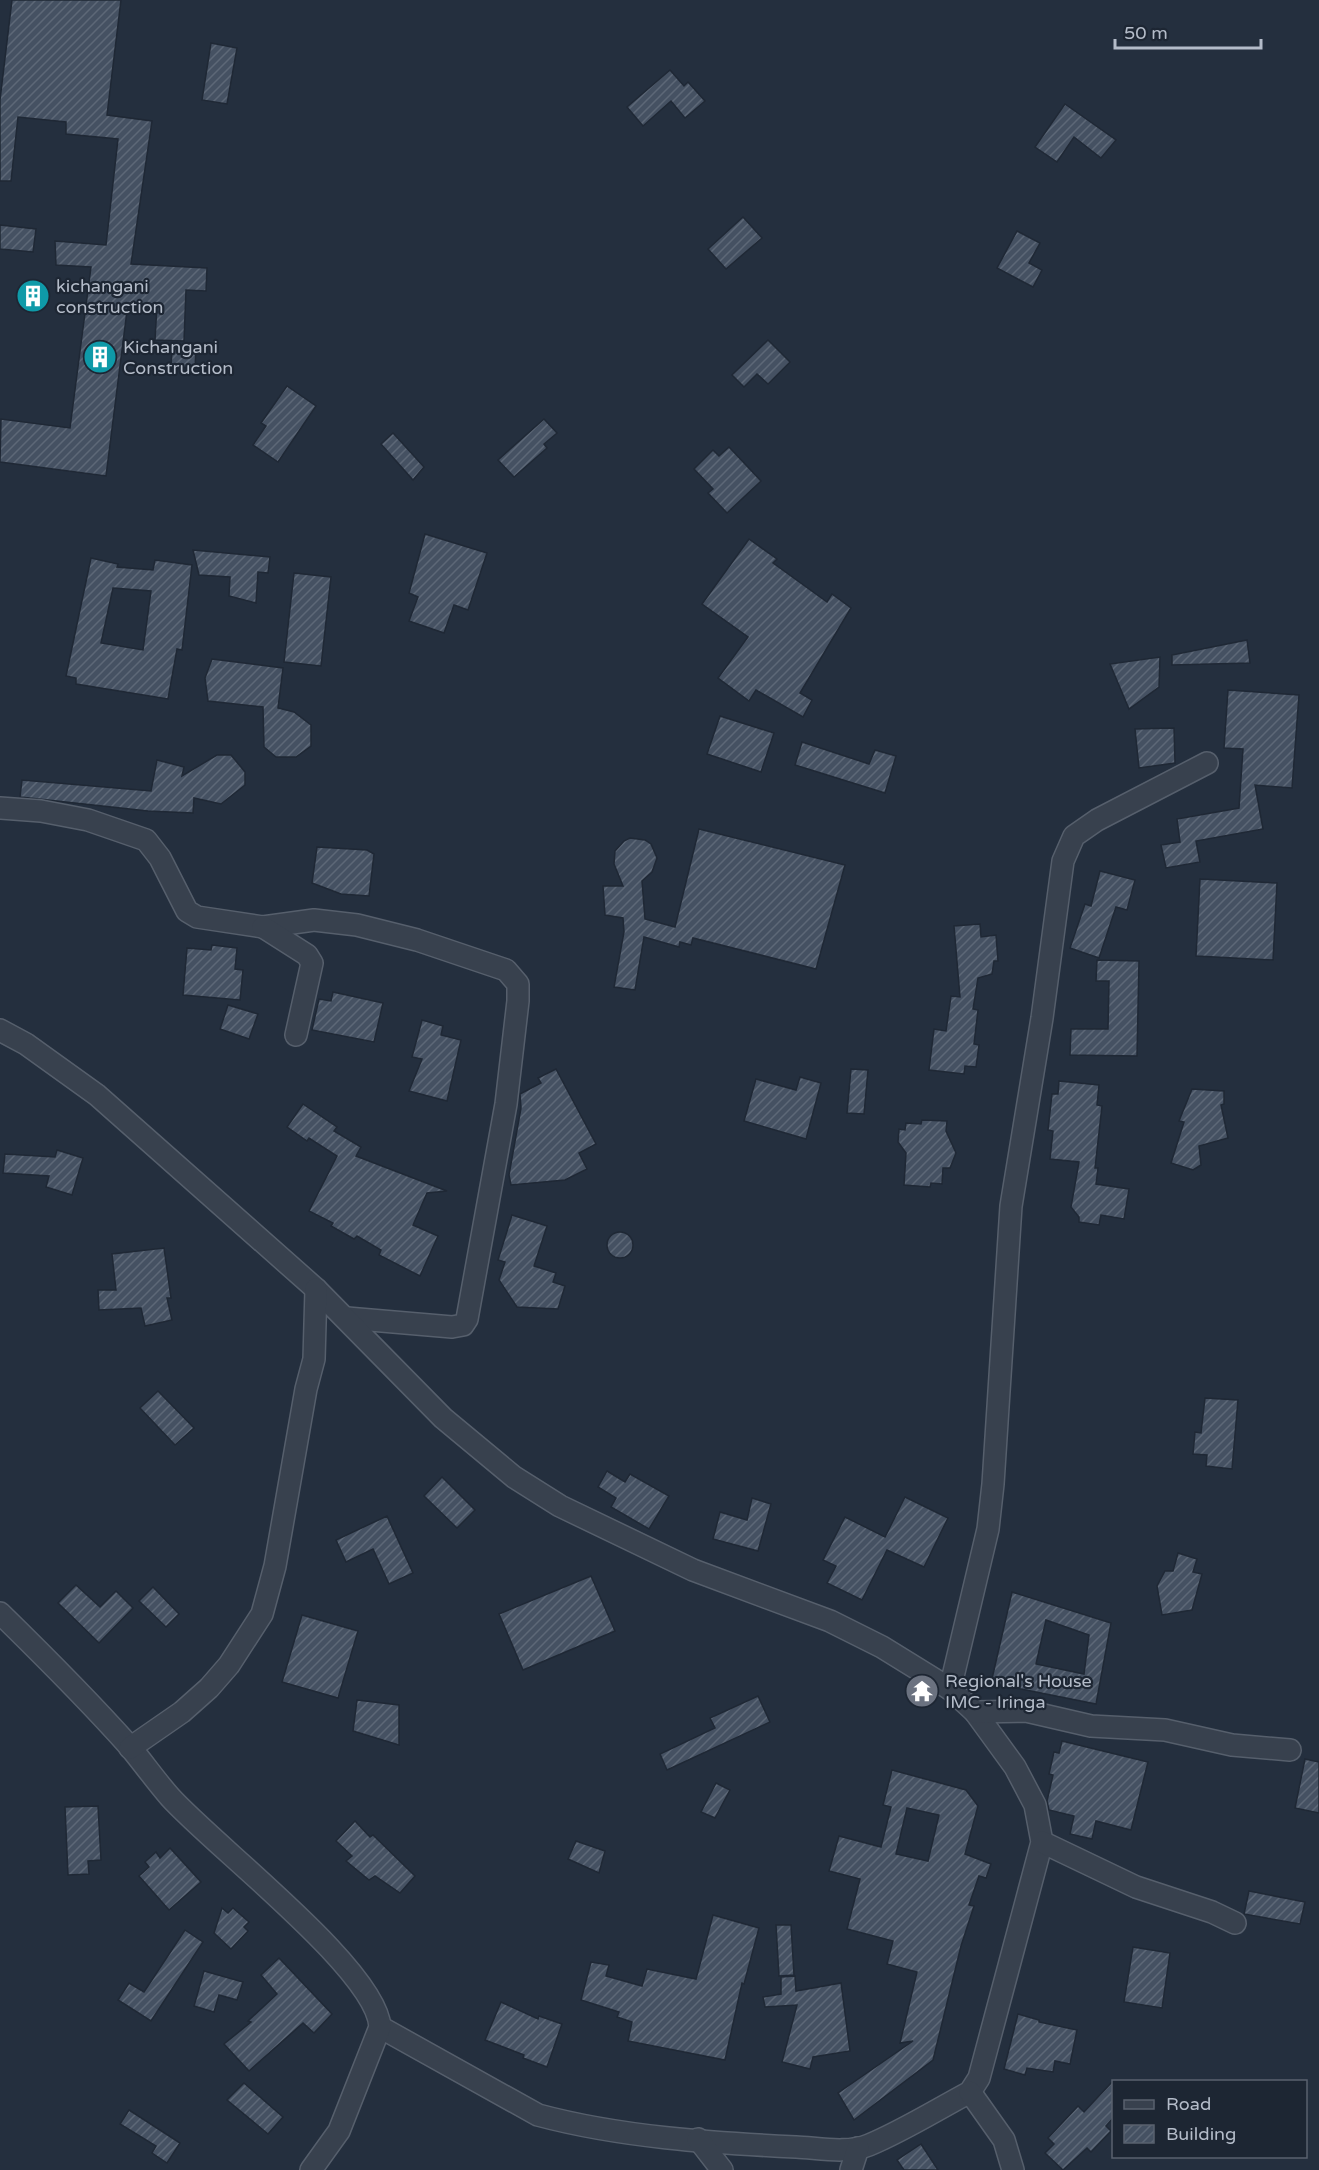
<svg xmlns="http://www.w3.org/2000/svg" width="1319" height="2170" viewBox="0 0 1319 2170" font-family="'Varela Round',sans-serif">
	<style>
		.building { fill: url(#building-hatch); stroke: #1f2835; stroke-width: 1.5; fill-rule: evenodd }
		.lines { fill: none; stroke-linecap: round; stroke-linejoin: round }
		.minor-casing { stroke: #565f6c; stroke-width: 24 }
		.minor { stroke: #38414e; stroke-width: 21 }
		.labels { text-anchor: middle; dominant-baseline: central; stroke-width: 4.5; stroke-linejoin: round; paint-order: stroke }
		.poi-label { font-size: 18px; fill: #b4bcc9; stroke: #1d2633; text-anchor: start }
	</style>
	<defs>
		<pattern id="building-hatch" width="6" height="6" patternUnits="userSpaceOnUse" patternTransform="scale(1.5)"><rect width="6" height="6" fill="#455162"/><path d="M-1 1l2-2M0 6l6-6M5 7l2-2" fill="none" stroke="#5d6877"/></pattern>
	</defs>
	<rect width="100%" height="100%" fill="#242f3e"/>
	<g class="building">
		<path d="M12,0H121L107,115L152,121L131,264L207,268L206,291L186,290L184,341L155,340L157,305L128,303L106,476L0,462L1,419L70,428L91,267L56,265L55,241L106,245L118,139L66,134V122L18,117L11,181H0V100Z"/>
		<path d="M211,43L237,48L227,104L202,100Z"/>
		<path d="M670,70L684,86L688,82L705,101L685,118L671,101L643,126L627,107Z"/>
		<path d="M1065,104L1116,140L1101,158L1074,137L1057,162L1035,147Z"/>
		<path d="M743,217L762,238L726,269L708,249Z"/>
		<path d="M0,225L36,229L33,252L0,249Z"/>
		<path d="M1017,231L1040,243L1029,263L1042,270L1033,287L997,268Z"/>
		<path d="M768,340L790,362L768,384L757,374L744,387L732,375Z"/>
		<path d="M172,349H196L195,368L171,367Z"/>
		<path d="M287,386L316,406L278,462L253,445L266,426L261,423Z"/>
		<path d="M544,419L557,433L544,444L547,448L514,477L498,460Z"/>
		<path d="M393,433L424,467L413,480L381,444Z"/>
		<path d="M729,447L761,481L727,513L708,493L713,489L694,469L713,450L719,456Z"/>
		<path d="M425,534L487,553L468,610L454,605L444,633L409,621L418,597L409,593Z"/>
		<path d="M749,539L777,559L773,563L827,602L832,594L851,608L800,693L812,700L803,717L756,690L749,701L718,678L748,637L702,604Z"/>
		<path d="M193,550L270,557L268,573L258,572L256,603L229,596L230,577L199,575Z"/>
		<path d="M91,558L118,564L117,567L153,570L155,560L192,565L182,650L177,649L168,699L76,684V678L66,676ZM113,588L151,591L143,650L101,643Z"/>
		<path d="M294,573L331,577L321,666L284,662Z"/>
		<path d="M1247,640L1250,663L1172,665V655Z"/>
		<path d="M1160,657L1159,687L1129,709L1110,664Z"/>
		<path d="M212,659L283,668L278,708L294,712L311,725V746L296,757H276L264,747L263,707L208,701L205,678Z"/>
		<path d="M1228,690L1299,695L1292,788L1255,785L1263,829L1196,841L1200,862L1166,868L1161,845L1180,842L1177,819L1239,808L1243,749L1224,748Z"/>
		<path d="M720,716L774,733L761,772L707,754Z"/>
		<path d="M1174,728L1175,763L1139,768L1135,729Z"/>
		<path d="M802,742L869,764L875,750L896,756L885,793L795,765Z"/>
		<path d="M217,755H231L245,772V785L221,804L194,798L193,813L148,811L20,797L22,780L151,791L157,760L184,767L182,776Z"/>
		<path d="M699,829L845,865L816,969L693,938L691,945L680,942L679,947L644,937L635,990L614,987L624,932L623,918L605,915L603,886H623L614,864L615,851L624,841L630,838L645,840L651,844L657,858L652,872L642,881L645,919L675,927Z"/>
		<path d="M317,847L367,850L374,854L369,896L341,894L312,883Z"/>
		<path d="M1100,871L1135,880L1127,910L1116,907L1099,958L1070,948L1085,904L1091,906Z"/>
		<path d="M1200,879L1277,883L1273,960L1196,956Z"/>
		<path d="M980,924L981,937L996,935L998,961H994L992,974L978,978L973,1009L978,1010L974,1044L979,1045L976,1067L965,1066L964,1074L929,1070L934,1029L946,1031L951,996L960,997L954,926Z"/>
		<path d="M212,945L237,948L235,969L243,970L240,1000L183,995L187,948L211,950Z"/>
		<path d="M1097,960L1139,961L1137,1056L1070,1055L1071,1029H1108L1109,981H1096Z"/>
		<path d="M333,992L383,1003L374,1042L312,1030L319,999L331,1001Z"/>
		<path d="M228,1005L258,1014L249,1039L220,1029Z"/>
		<path d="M422,1020L443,1026L441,1035L461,1040L447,1101L409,1091L422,1059L412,1057Z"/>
		<path d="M556,1069L596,1144L579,1153L587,1169L565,1180L511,1185L509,1175L521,1108L520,1094L541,1083L538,1078Z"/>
		<path d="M851,1069L868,1070L864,1114L847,1113Z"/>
		<path d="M800,1077L821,1083L806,1139L744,1121L756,1079L796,1090Z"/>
		<path d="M1059,1081L1099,1085L1097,1105L1102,1106L1095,1168H1098L1096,1184L1129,1189L1124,1219L1101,1215L1099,1225L1079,1222V1217L1071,1207L1079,1162L1050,1159L1053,1131L1048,1130L1052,1094H1058Z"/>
		<path d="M1192,1089L1224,1091V1104L1221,1105L1228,1138L1199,1146L1201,1165L1193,1170L1171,1163L1184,1122L1179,1121Z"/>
		<path d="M303,1104L337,1127L334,1131L361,1147L356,1156L447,1191L427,1193L413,1225L438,1236L420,1276L379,1255L381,1250L357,1236L354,1239L331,1226L333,1223L309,1211L337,1156L309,1138L307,1141L287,1127Z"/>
		<path d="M922,1120L947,1121L946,1131L956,1153L950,1168H943L942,1184L931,1183L930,1187L904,1185L906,1153L898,1142L899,1129L905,1130L906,1123L921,1124Z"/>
		<path d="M57,1150L83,1158L72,1195L46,1187L49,1176L3,1173L5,1154L55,1157Z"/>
		<path d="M512,1215L547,1226L534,1266L556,1273L553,1282L565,1286L558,1309L517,1307L499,1280L505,1262L498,1260Z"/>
		<circle cx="620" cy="1245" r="13"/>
		<path d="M164,1248L171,1298H167L172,1320L145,1326L141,1308L99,1310L98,1290H116L112,1254Z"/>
		<path d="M158,1391L194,1428L175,1445L140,1408Z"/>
		<path d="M1205,1398L1238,1400L1232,1469L1206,1466L1207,1455L1193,1454L1195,1432L1201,1433Z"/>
		<path d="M607,1471L625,1482L630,1474L669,1496L649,1529L611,1507L616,1498L598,1487Z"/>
		<path d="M442,1477L475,1510L457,1528L424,1496Z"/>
		<path d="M905,1497L948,1518L924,1567L887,1550L862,1600L827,1583L836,1566L823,1560L845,1517L885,1537Z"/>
		<path d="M752,1498L771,1504L758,1551L713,1539L720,1512L747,1520Z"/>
		<path d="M387,1516L413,1573L389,1584L373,1549L346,1562L336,1540Z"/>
		<path d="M1178,1553L1197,1559L1193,1572L1202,1574L1192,1610L1162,1615L1157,1586L1165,1571H1173Z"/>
		<path d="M591,1576L615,1631L523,1670L499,1614Z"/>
		<path d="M76,1585L100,1607L116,1591L133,1608L99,1643L58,1603Z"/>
		<path d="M153,1587L179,1614L166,1627L139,1601Z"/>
		<path d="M1012,1592L1111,1623L1096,1704L991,1683ZM1046,1620L1089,1635L1084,1674L1036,1664Z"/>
		<path d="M302,1615L358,1631L338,1698L282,1682Z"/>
		<path d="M758,1696L770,1722L667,1770L660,1754L715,1728L710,1718Z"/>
		<path d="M357,1700L399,1705V1745L353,1731Z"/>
		<path d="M1062,1741L1148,1762L1131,1830L1096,1821L1092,1839L1070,1834L1074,1816L1049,1810L1047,1801L1053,1775L1049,1774L1054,1752L1059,1753Z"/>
		<path d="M1305,1759L1319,1762V1813L1295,1808Z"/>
		<path d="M892,1770L966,1790L978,1806L965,1854L991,1864L986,1878L979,1876L969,1905L974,1906L961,1946L933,2060L854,2120L838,2093L913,2041L900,2043L917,1972L887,1964L893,1941L847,1929L860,1879L829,1871L839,1836L881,1847L891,1807L883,1805ZM907,1808L939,1815L928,1861L896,1854Z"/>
		<path d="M716,1783L730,1790L715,1818L701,1812Z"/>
		<path d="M98,1806L101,1860L88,1861L89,1874L68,1875L65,1807Z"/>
		<path d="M355,1821L370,1837L373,1835L415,1876L400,1893L375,1876L369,1880L346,1861L352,1856L336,1841Z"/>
		<path d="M576,1841L605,1851L599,1873L568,1859Z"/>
		<path d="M170,1848L201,1882L169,1910L139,1876L149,1867L145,1862L156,1852L160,1858Z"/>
		<path d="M1249,1891L1305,1902L1300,1924L1244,1914Z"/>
		<path d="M222,1908L228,1913L233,1908L249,1922L244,1927L248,1931L231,1949L214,1933Z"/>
		<path d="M713,1915L759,1928L744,1984L742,1983L725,2060L628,2041L632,2022L617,2017L619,2012L581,2000L591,1962L609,1965L606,1976L642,1986L647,1969L696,1979Z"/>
		<path d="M776,1925H791L794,1975L779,1976Z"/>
		<path d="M185,1930L203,1942L151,2021L118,2000L129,1983L144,1992Z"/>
		<path d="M1133,1947L1170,1953L1162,2008L1124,2002Z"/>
		<path d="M279,1958L332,2014L314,2033L303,2023L249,2071L224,2044L251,2022L248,2021L277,1994L261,1975Z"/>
		<path d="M204,1971L243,1982L237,2000L219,1995L214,2012L194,2006Z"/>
		<path d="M795,1976L796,1991L841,1983L850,2051L813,2057L810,2069L782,2062L797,2005L765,2007L763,1997L781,1994V1977Z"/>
		<path d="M501,2002L538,2019L539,2016L562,2024L547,2067L523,2058L524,2055L485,2040Z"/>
		<path d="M1018,2014L1039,2020V2022L1077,2030L1070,2064L1055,2061L1053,2072L1027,2068L1025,2075L1004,2069Z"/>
		<path d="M1113,2081V2118L1106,2126L1111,2131L1091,2152L1087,2148L1063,2170L1045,2153L1054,2144L1048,2138L1078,2106L1084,2112Z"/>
		<path d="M244,2083L283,2117L268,2134L227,2100Z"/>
		<path d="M129,2110L180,2143L167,2163L152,2153L156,2146L120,2124Z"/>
		<path d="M921,2144L938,2170H904L897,2160Z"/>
	</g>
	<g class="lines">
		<g class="minor-casing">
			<g id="minor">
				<path d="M0,808L41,811L88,820L146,840L160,858L187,911L197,917L263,927L314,920L357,925L417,940L506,970L518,984V1001L506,1104L467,1319L463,1325L452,1327L347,1318"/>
				<path d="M263,927L307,955L312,963L296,1035"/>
				<path d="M0,1030L26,1044L97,1095L316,1289L443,1418L514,1477L560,1506L693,1570L830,1621L882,1647L950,1689L975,1712L1015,1767L1035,1805L1042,1842L979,2078L970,2092C938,2109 901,2132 869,2145C847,2154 819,2148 796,2147C711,2143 620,2137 538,2115L380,2027"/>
				<path d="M0,1613C44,1656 89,1701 130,1747C144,1764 156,1781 170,1797C214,1846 377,1970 380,2027L339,2131L311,2170"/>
				<path d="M950,1689L988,1529L993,1484L1011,1206L1042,1018L1063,861L1074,836L1097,820L1207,763"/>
				<path d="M975,1712L1026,1711L1091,1726L1165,1730L1232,1745L1290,1750"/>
				<path d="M130,1748L182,1712L209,1688L229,1665L262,1614L275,1566L306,1389L314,1359L316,1289"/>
				<path d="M1042,1842L1136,1887L1212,1912L1235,1923"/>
				<path d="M970,2092L1004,2140L1013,2170"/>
				<path d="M698,2139L722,2170"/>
				<path d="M851,2170L858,2148"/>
			</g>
		</g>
		<use href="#minor" class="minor"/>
	</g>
	<defs>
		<g id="building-disc" transform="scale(1.725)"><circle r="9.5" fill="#0f9aa8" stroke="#1d2633"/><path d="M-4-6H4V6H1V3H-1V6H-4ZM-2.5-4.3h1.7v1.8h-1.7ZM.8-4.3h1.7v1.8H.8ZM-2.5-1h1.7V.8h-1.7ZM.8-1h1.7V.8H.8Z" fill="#fff"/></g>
		<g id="temple-disc" transform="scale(1.725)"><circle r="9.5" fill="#6b7280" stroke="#1d2633"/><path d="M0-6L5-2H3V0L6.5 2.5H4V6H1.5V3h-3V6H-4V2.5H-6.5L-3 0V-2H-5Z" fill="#fff"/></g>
	</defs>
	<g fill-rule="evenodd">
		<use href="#building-disc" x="33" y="296"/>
		<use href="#building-disc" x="100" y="357"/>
		<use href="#temple-disc" x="922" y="1691"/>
	</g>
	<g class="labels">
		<g class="poi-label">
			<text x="56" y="286">kichangani<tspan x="56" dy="21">construction</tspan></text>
			<text x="123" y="347">Kichangani<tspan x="123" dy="21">Construction</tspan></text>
			<text x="945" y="1681">Regional's House<tspan x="945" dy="21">IMC - Iringa</tspan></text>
		</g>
	</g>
	<rect x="1112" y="2080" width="195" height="78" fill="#1d2633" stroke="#59626f" stroke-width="1.5"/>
	<rect x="1124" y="2100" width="30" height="9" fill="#38414e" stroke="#59626f" stroke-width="1.5"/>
	<text x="1166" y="2110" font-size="18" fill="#b4bcc9">Road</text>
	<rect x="1124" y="2125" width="30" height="18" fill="url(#building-hatch)" stroke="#59626f" stroke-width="1.5"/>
	<text x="1166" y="2140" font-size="18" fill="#b4bcc9">Building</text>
	<path d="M1115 39v9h146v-9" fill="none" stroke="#b4bcc9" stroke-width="3"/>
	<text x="1124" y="39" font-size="18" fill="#b4bcc9" stroke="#1d2633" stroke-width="4.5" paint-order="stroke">50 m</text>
</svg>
